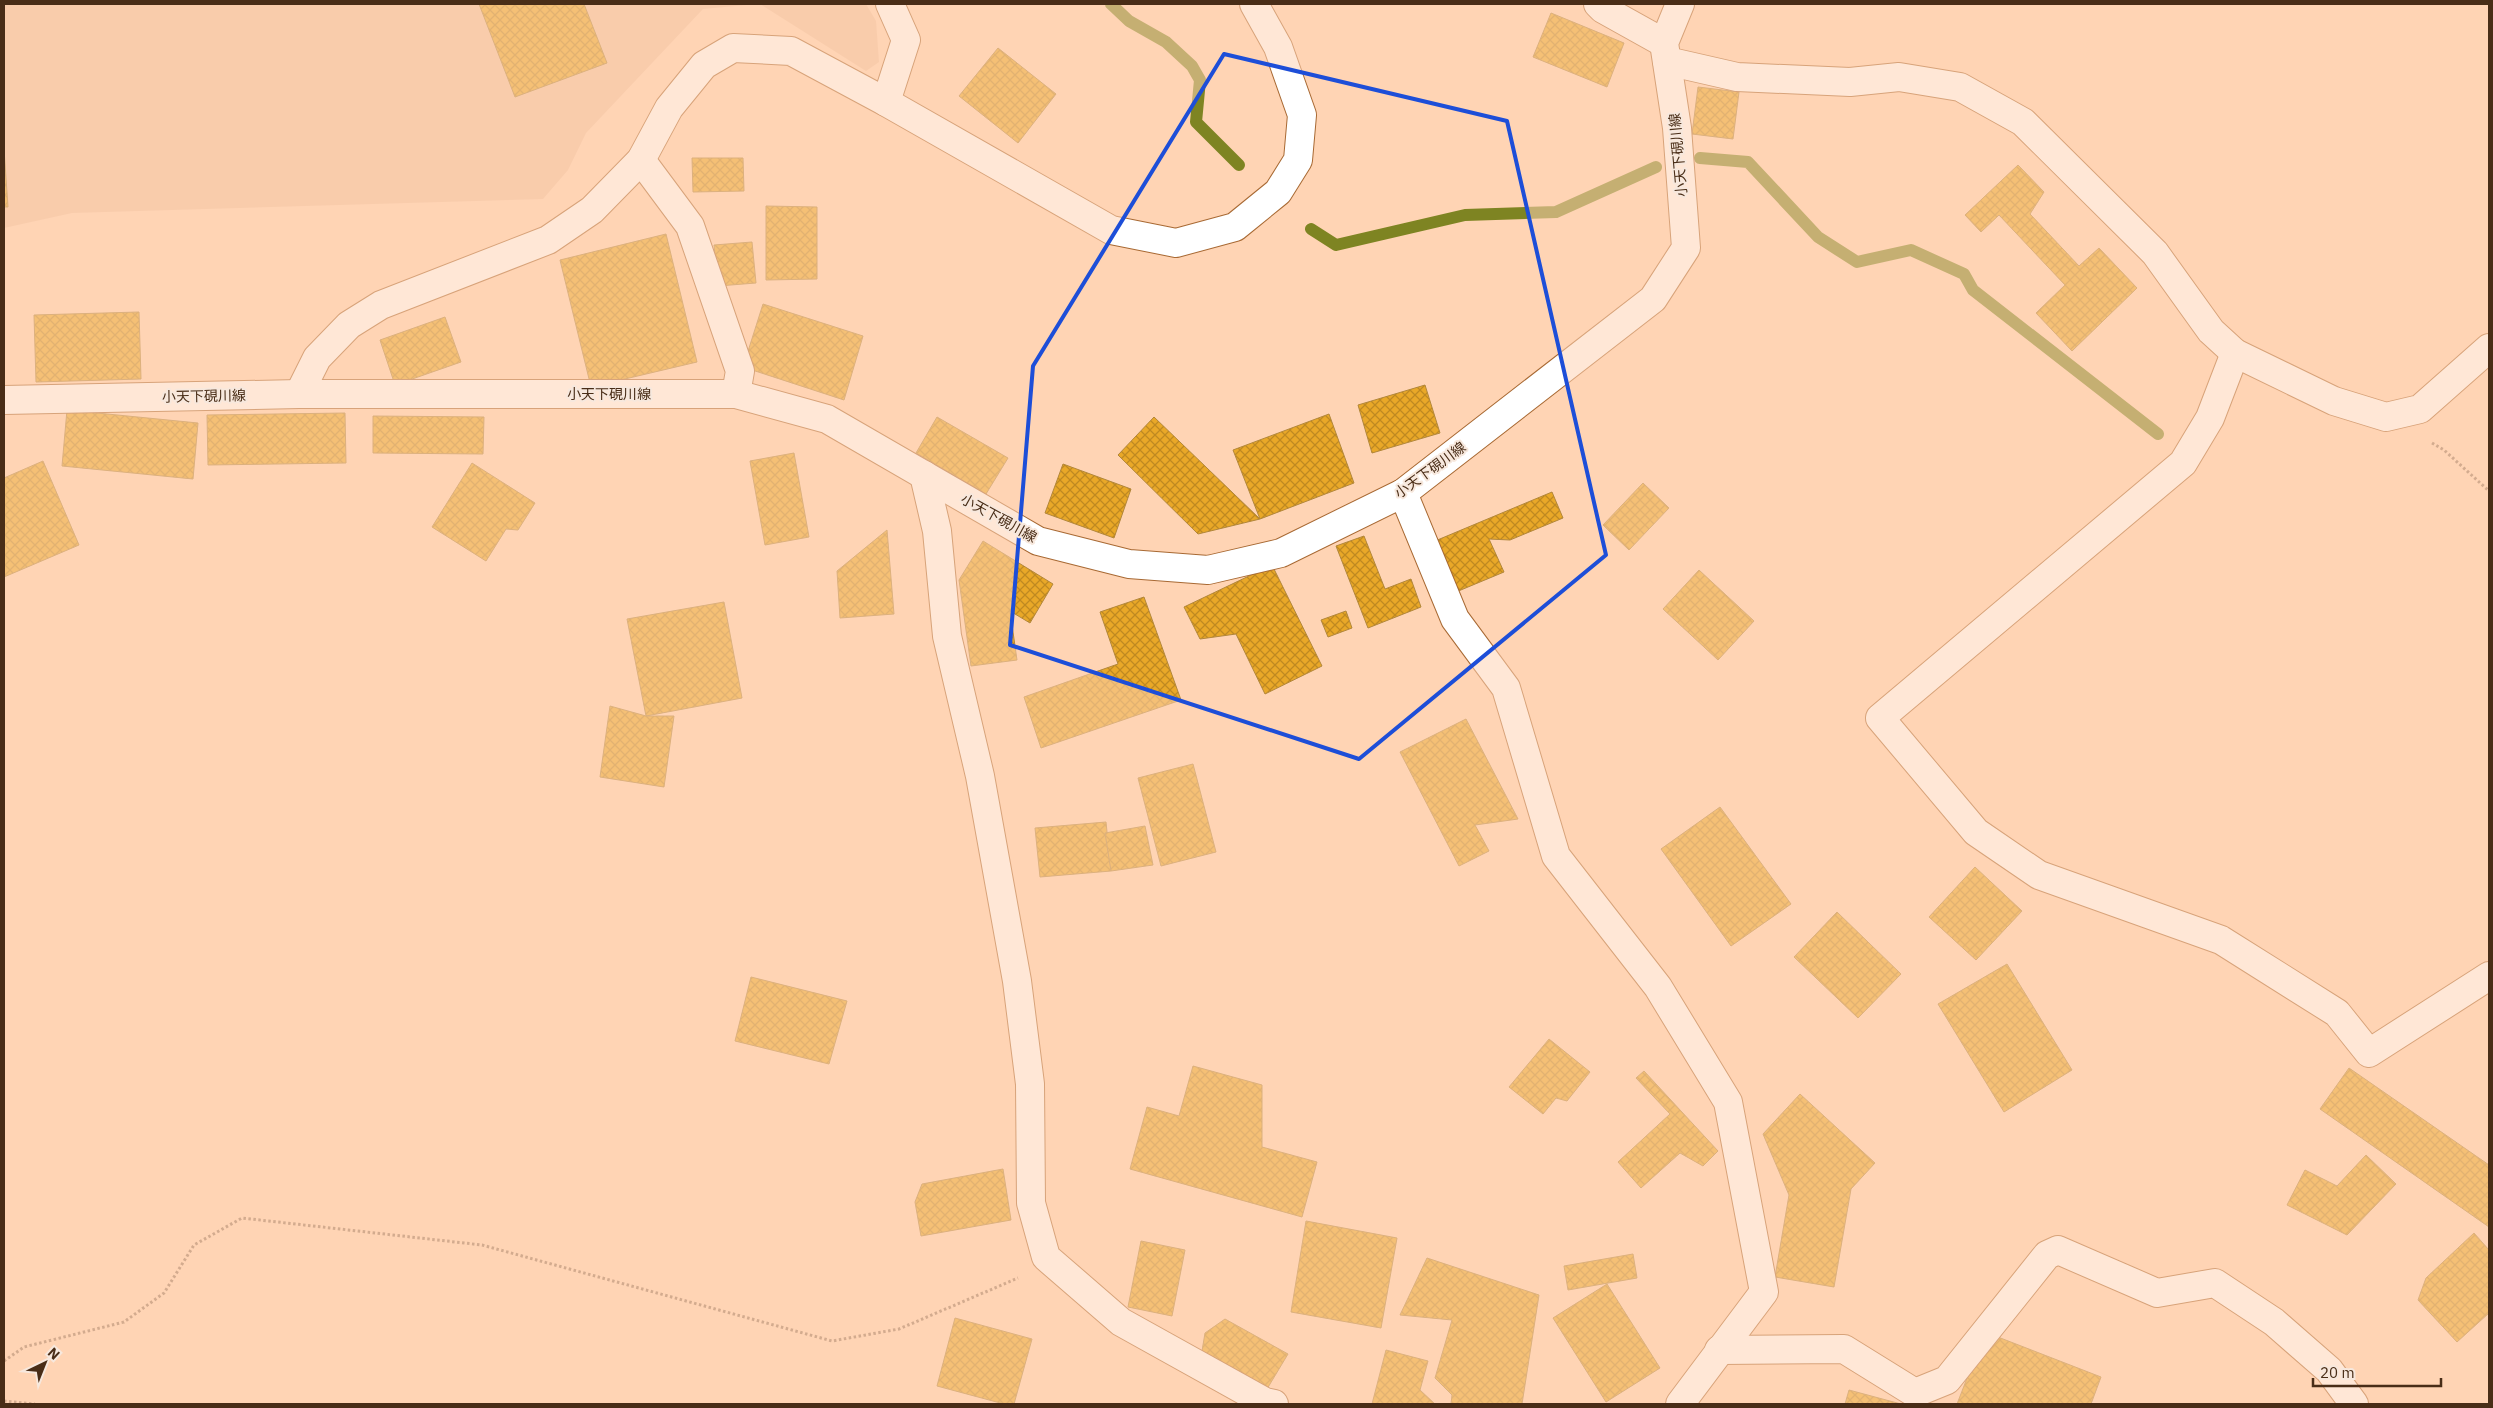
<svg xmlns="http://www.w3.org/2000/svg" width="2493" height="1408" viewBox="0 0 2493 1408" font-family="'IBM Plex Sans','Noto Sans JP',sans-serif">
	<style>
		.built { fill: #f1c4a1 }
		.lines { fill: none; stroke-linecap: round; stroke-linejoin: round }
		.stream { stroke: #7e8422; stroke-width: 12 }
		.building { fill: url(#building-cross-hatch); stroke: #b2873b }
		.street-casing { stroke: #a86933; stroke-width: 30 }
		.secondary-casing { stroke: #a86933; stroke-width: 30 }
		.path { stroke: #9e7b61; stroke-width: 3; stroke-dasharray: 2.5 2.5; stroke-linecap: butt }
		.street { stroke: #fff; stroke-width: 28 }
		.secondary { stroke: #fff; stroke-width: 28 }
		.marked { fill: none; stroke: #1d4ed8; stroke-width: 4; stroke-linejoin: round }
		.labels { text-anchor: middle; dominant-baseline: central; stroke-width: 4; stroke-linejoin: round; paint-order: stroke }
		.street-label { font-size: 14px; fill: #492d17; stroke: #f7e8dd }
	</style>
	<defs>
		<pattern id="building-cross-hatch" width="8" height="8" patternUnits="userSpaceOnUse" patternTransform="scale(1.25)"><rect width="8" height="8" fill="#e9a828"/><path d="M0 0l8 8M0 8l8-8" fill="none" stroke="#bf8921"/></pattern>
	</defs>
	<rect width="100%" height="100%" fill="#ffd4b4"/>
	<g class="built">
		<path d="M4,4H757L703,9L586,133L568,170L543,199L72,213L4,228Z"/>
		<path d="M760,4H866L876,21L879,62L866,71Z"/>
	</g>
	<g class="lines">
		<g class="stream">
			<path d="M1111,4L1129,21L1166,42L1192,66L1200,80L1196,122L1239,165"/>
			<path d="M1700,158L1748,162L1818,237L1857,262L1911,250L1964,274L1973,290L2158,434"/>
			<path d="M1311,229L1336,245L1465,215L1556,212L1656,167"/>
		</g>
	</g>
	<g class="building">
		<path d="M479,4H584L607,63L515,97Z"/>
		<path d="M1551,13L1624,43L1607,87L1533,57Z"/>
		<path d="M998,48L1056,94L1018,143L959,96Z"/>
		<path d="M1698,87L1739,92L1733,139L1692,134Z"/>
		<path d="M4,149L8,207H4Z"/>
		<path d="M692,158H743L744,191L693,192Z"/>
		<path d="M2018,165L2044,192L2030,214L2079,266L2099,248L2137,288L2072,351L2036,313L2065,285L1999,215L1981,232L1965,215Z"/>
		<path d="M766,206L817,207V279L766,280Z"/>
		<path d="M666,234L697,362L591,387L560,260Z"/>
		<path d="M752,242L756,283L718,286L714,245Z"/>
		<path d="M763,304L863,336L844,400L743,367Z"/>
		<path d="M139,312L141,379L36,382L34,315Z"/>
		<path d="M445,317L461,362L395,385L380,340Z"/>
		<path d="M1425,385L1440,433L1372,453L1358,405Z"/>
		<path d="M67,410L198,423L193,479L62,466Z"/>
		<path d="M345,413L346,463L208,465L207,415Z"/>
		<path d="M1329,414L1354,483L1260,519L1233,450Z"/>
		<path d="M373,416L484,417L483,454L373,453Z"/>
		<path d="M937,417L1008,458L986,494L916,453Z"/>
		<path d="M1154,417L1260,519L1198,534L1118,455Z"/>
		<path d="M794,453L809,537L765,545L750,461Z"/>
		<path d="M43,461L79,545L4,577V478Z"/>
		<path d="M472,463L535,503L518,530L506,529L486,561L432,527Z"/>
		<path d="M1063,464L1131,489L1114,538L1045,513Z"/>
		<path d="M1643,483L1669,508L1629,550L1603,525Z"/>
		<path d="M1552,492L1563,518L1510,540L1489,539L1504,572L1456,592L1435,541Z"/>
		<path d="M887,530L894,614L840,618L837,571Z"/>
		<path d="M1364,536L1385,589L1411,579L1421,607L1368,628L1336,546Z"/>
		<path d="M983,541L1053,584L1030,623L1010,611L1017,660L971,666L959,580Z"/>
		<path d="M1272,565L1322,666L1265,694L1236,634L1200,639L1184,607Z"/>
		<path d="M1699,570L1754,621L1718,660L1663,609Z"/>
		<path d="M1144,597L1181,700L1041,748L1024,697L1118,664L1100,612Z"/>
		<path d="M724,602L742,698L646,716L627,619Z"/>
		<path d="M1346,611L1352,628L1328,637L1321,620Z"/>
		<path d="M610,706L646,716H674L664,787L600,777Z"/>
		<path d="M1466,719L1518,819L1475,825L1489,851L1459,866L1400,752Z"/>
		<path d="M1193,764L1216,852L1161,866L1138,778Z"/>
		<path d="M1720,807L1791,904L1731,946L1661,849Z"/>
		<path d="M1106,822L1111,871L1040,877L1035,828Z"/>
		<path d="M1145,826L1153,865L1111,871L1105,833Z"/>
		<path d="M1975,867L2022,911L1976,960L1929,917Z"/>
		<path d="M1837,912L1901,974L1858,1018L1794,957Z"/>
		<path d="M2007,964L2072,1070L2004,1112L1938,1004Z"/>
		<path d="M751,977L847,1001L829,1064L735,1041Z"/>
		<path d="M1549,1039L1590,1072L1567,1101L1556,1098L1543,1114L1509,1087Z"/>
		<path d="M1193,1066L1262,1085V1147L1317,1162L1302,1217L1130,1169L1147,1107L1179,1116Z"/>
		<path d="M2349,1068L2489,1165V1227L2320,1109Z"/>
		<path d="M1644,1071L1718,1151L1703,1166L1680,1153L1641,1188L1618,1162L1670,1114L1636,1078Z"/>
		<path d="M1800,1094L1875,1163L1851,1189L1834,1287L1775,1277L1789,1195L1763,1134Z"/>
		<path d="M2366,1155L2396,1184L2347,1235L2287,1205L2305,1170L2337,1186Z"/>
		<path d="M1003,1169L1011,1220L921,1236L915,1202L922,1184Z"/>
		<path d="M1306,1221L1397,1238L1381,1328L1291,1312Z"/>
		<path d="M2474,1233L2489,1250V1313L2457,1342L2418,1300L2426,1278Z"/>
		<path d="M1141,1241L1185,1250L1172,1316L1128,1307Z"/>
		<path d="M1633,1254L1637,1278L1568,1290L1564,1266Z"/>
		<path d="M1427,1258L1539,1295L1522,1404H1451L1452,1395L1435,1378L1452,1320L1400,1315Z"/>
		<path d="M1607,1284L1660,1368L1606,1402L1553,1318Z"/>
		<path d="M955,1318L1032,1339L1014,1404H1004L937,1386Z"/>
		<path d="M1225,1319L1288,1354L1267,1389L1202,1351L1205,1333Z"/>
		<path d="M1985,1332L2101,1377L2091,1404H1957Z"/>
		<path d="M1386,1350L1428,1361L1420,1390L1435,1404H1372Z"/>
		<path d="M1849,1390L1901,1404H1845Z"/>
	</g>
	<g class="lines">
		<g class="street-casing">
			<g id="street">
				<path d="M1598,4L1603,9L1664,43"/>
				<path d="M1667,61L1737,77L1850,82L1899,77L1960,87L2023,122L2155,253L2211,331L2235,353L2334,401L2386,417L2420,409L2489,348"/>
				<path d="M886,102L906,40L890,4"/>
				<path d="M641,160L690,226L740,371L736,394"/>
				<path d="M2235,353L2210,418L2183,463L1880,718L1976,832L2039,875L2221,940L2337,1013L2369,1053L2489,976"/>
				<path d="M924,475L937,531L947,636L980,776L1017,981L1030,1084L1031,1203L1046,1257L1121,1322L1265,1402L1274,1404"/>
				<path d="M1403,493L1455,619L1506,688L1556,856L1658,987L1728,1102L1764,1292L1680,1404"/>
				<path d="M1719,1350L1844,1349L1915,1393L1947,1380L2047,1255L2058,1250L2157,1293L2215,1283L2274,1322L2329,1370L2354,1404"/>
			</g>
		</g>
		<g class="secondary-casing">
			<g id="secondary">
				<path d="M299,394L317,358L349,325L381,305L548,240L592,210L641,160L669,108L704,65L733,48L791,51L886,102L1111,230L1176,243L1235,227L1278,192L1298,160L1302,115L1278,47L1254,4"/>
				<path d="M4,400L299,394H736L827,419L1038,541L1129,564L1208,570L1281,553L1403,493L1653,299L1686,248L1677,128L1664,43L1680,4"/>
			</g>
		</g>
		<g class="path">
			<path d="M2432,443L2444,450L2489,491"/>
			<path d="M4,1361L24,1347L124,1322L164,1293L194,1245L242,1218L482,1245L832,1341L899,1329L1018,1278"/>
			<path d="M4,1401L35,1404"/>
		</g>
		<use href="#street" class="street"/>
		<use href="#secondary" class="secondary"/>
	</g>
	<path d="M0 0H2493V1408H0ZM1224,54L1507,121L1606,555L1359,759L1010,645L1033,366Z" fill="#ffd4b4" fill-opacity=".55" fill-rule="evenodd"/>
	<path class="marked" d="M1224,54L1507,121L1606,555L1359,759L1010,645L1033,366Z"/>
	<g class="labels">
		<g class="street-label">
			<text transform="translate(1678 155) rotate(-95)">小天下硯川線</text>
			<text x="609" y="394">小天下硯川線</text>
			<text transform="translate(204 396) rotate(-1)">小天下硯川線</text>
			<text transform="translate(1430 470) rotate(-36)">小天下硯川線</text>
			<text transform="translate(999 518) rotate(29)">小天下硯川線</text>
		</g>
	</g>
	<rect width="2493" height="1408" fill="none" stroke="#492d17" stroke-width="10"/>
	<g transform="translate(45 1363) rotate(43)" stroke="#f7e8dd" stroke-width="4" paint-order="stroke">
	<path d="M0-4L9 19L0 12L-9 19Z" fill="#492d17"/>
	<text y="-8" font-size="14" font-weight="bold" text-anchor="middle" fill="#492d17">N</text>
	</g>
	<path d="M2313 1378v8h128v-8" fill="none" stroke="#492d17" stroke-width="2.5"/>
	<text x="2320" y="1378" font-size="15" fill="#492d17" stroke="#f7e8dd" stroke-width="4" paint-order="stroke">20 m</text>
</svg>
